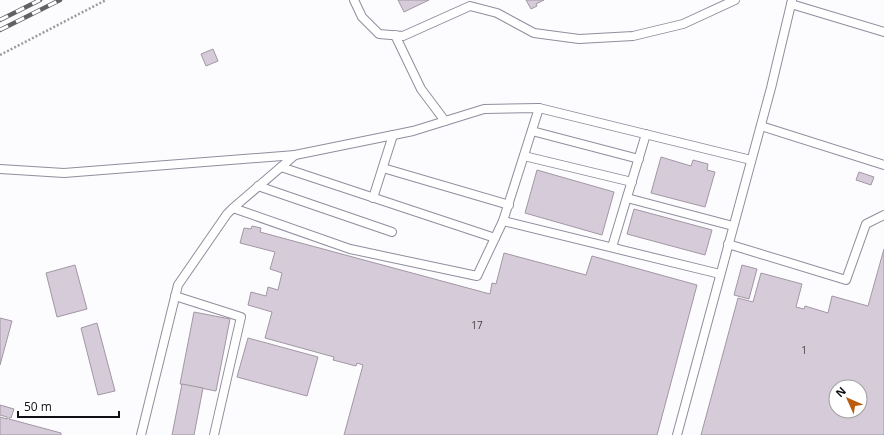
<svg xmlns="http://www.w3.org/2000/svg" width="884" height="435" viewBox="0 0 884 435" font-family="'Open Sans',sans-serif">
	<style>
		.building { fill: #d6cbd8; stroke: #a297a4; fill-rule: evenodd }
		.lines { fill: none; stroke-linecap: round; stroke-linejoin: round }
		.lane-casing { stroke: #908e9d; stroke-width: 10 }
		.path { stroke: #9c9b9f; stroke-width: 2.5; stroke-dasharray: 2 2; stroke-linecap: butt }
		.lane { stroke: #fff; stroke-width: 8 }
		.rail-casing { stroke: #626166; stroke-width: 4.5 }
		.rail { stroke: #fff; stroke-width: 3; stroke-dasharray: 9; stroke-linecap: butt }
		.labels { text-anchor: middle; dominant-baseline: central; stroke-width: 4; stroke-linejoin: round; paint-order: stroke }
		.number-label { font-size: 10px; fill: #423e46 }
	</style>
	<rect width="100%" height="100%" fill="#fcfbfe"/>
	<g class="building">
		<path d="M398,0H429L404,12Z"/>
		<path d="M526,0H544L536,4L537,6L531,9Z"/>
		<path d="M213,49L218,61L206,66L201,54Z"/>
		<path d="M661,157L691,166L693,160L708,164L707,170L715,172L705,207L651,193Z"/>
		<path d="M537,170L614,192L602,235L525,213Z"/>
		<path d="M859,172L874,177L871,185L856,180Z"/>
		<path d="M634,209L712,230L705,255L627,234Z"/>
		<path d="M252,226L261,228L260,232L490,294L492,283L496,284L504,253L586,275L592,256L697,285L657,435H344L363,365L357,363L356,366L333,360L334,357L265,338L272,312L248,305L251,292L266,296L268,287L278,290L282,273L270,269L275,252L240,243L244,228L251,229Z"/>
		<path d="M884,249V435H701L738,298L753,302L761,273L802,284L796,307L804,309L805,306L828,313L832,296L868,306ZM836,387H860V411H836Z"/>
		<path d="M75,265L87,309L57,317L46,273Z"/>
		<path d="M742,265L757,269L749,299L734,295Z"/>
		<path d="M194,312L230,319L216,391L180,384Z"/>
		<path d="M0,318L12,321L0,365Z"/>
		<path d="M97,323L115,391L98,395L81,328Z"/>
		<path d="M248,338L318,357L307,396L237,377Z"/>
		<path d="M182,384L203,388L194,435H172Z"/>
		<path d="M0,405L14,409L11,418L10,417L9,419L61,433V435H0V417L7,419V417L0,415Z"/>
	</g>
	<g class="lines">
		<g class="lane-casing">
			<g id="lane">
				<path d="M354,0L362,17L379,34L403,36L470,6L497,13L534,33L579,39L633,36L683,24L735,0"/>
				<path d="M791,4L884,32"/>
				<path d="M395,35L421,89L445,121"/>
				<path d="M539,108L751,160"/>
				<path d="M761,126L884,165"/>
				<path d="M532,131L639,159"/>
				<path d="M524,156L632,182"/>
				<path d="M281,167L495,238"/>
				<path d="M383,168L509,205"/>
				<path d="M0,169L64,173L295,155"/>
				<path d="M258,186L392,232"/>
				<path d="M373,198L393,135"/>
				<path d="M627,198L733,226"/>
				<path d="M503,221L720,274"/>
				<path d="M728,244L846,280L866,224L884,215"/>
				<path d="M612,247L646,134"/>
				<path d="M175,296L241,317L214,435"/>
				<path d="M141,435L178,285L227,214L233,208L295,155L413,131L484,109L539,108L503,221L477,276L350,249L233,208"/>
				<path d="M677,435L771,88L792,0"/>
			</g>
		</g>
		<path class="path" d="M0,55L106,0"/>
		<use href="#lane" class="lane"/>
		<g class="rail-casing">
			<g id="rail">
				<path d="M0,20L40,0"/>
				<path d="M0,30L60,0"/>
			</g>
		</g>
		<use href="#rail" class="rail"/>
	</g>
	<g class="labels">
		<g class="number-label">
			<text x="477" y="325">17</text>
			<text x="804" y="350">1</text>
		</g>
	</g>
	<g transform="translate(848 399) rotate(315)"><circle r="19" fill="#ffffff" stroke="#9f9fa1"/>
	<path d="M0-3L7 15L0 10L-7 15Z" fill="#ba5c0e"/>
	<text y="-6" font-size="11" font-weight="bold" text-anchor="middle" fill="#100f15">N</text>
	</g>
	<path d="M18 411v6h101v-6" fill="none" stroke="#100f15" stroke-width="2"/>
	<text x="24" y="411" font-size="12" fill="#100f15" stroke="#ffffff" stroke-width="3" paint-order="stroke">50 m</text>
</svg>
